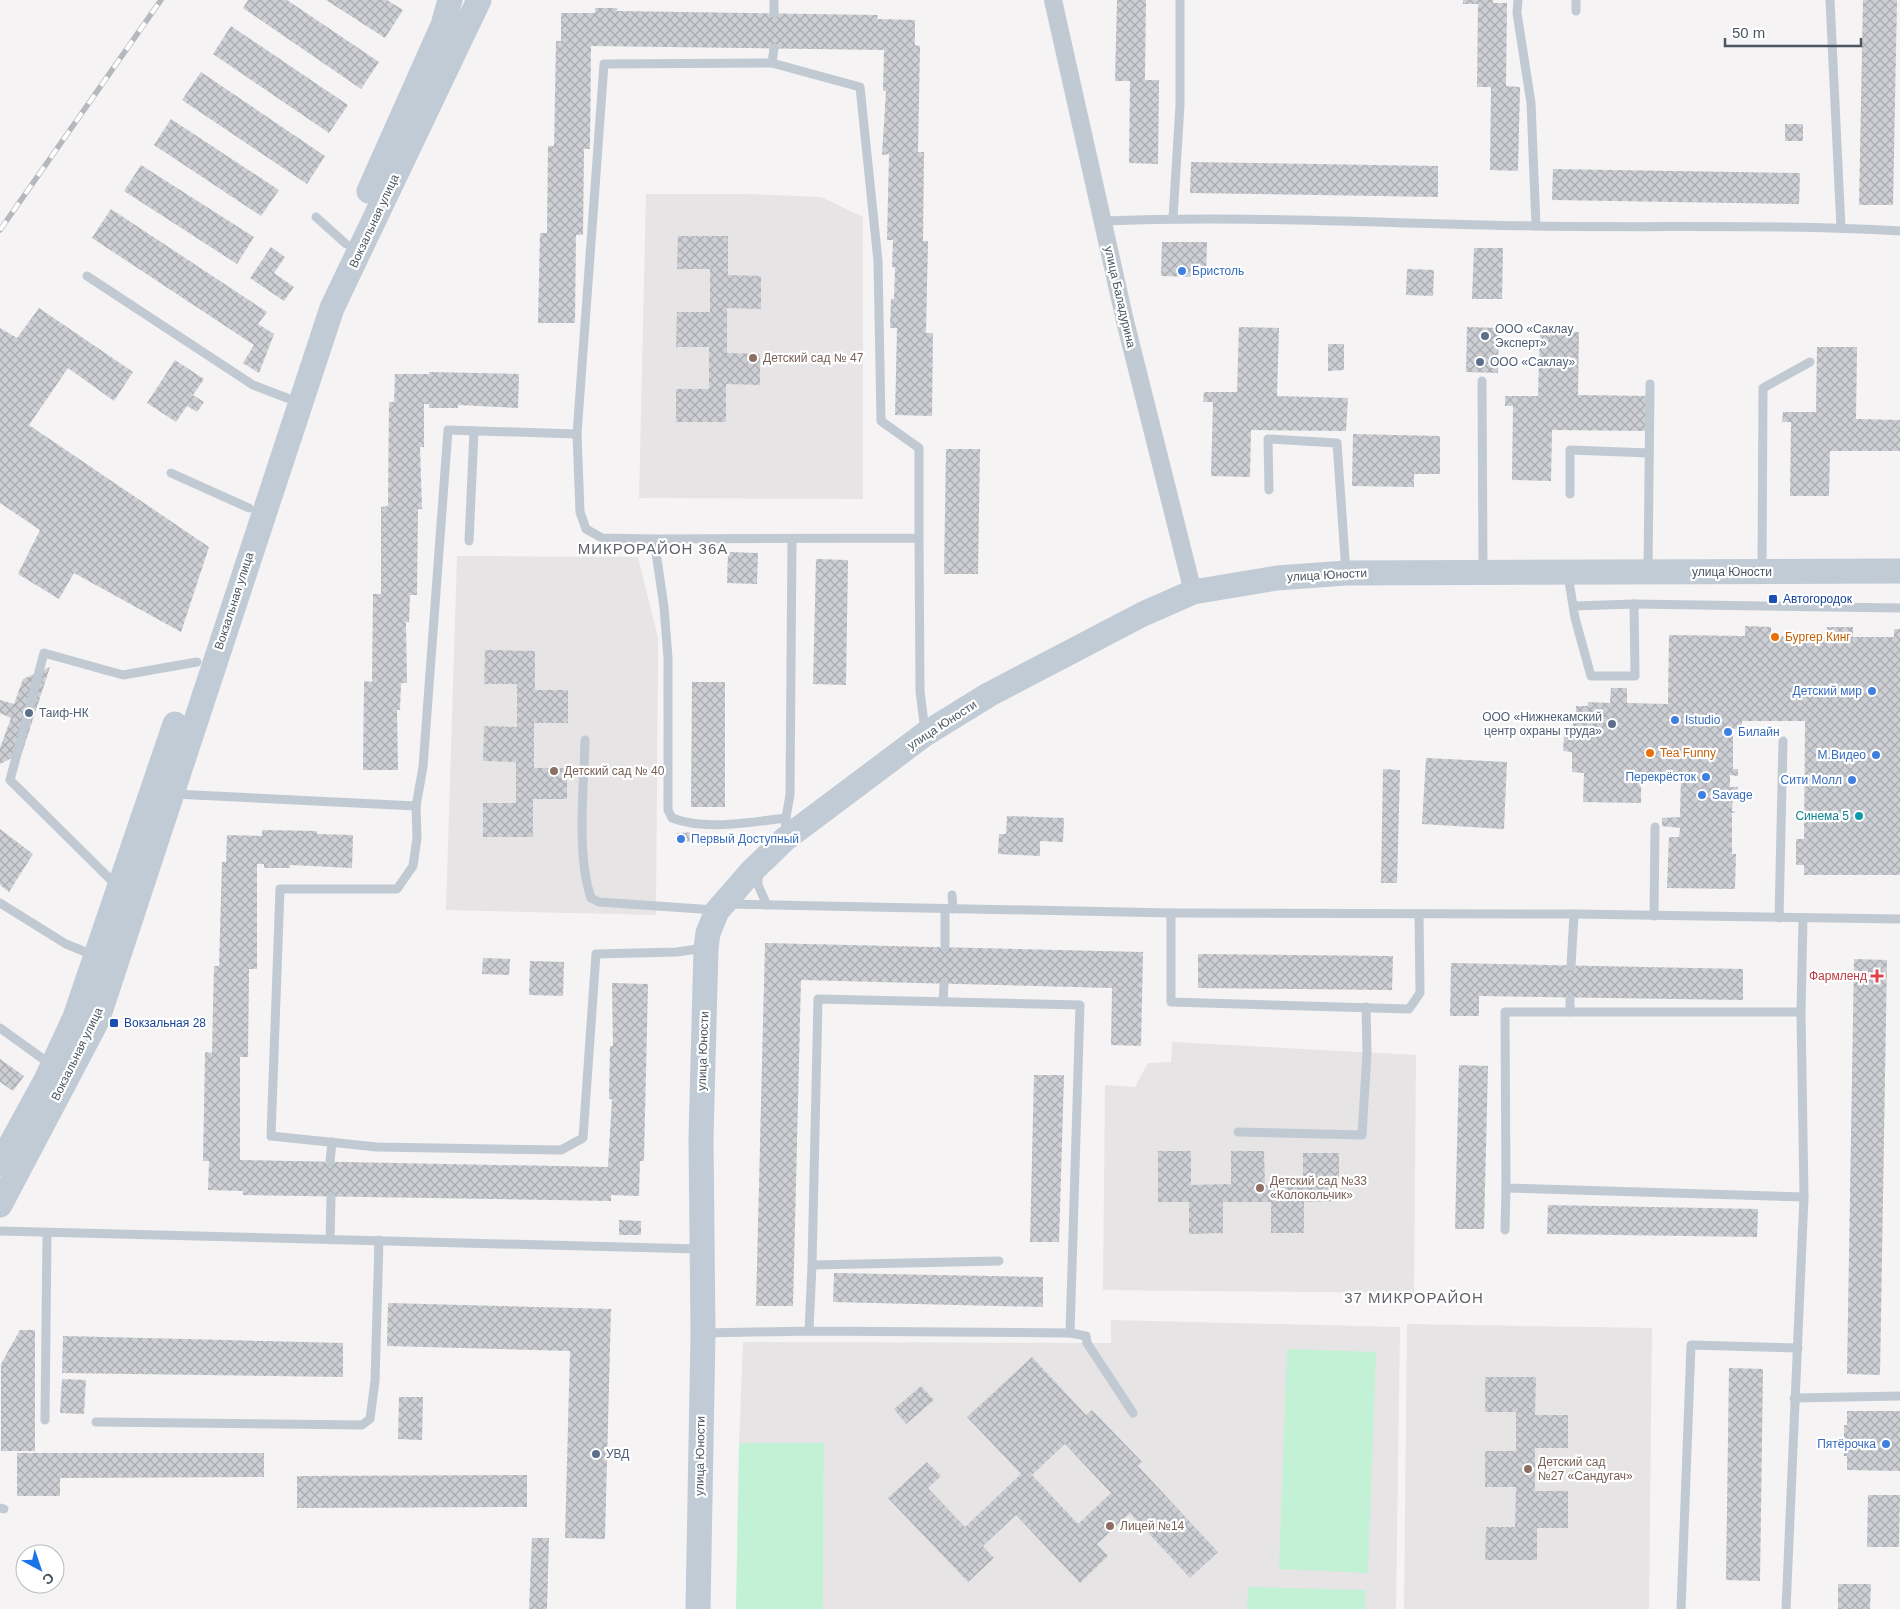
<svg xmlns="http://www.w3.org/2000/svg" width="1900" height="1609" viewBox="0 0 1900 1609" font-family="Helvetica,sans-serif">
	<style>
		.education { fill: #e6e4e5 }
		.green { fill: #c3f1d5 }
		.building { fill: url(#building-cross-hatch); fill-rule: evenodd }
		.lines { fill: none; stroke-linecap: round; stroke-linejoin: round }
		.lane { stroke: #c1cad2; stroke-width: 9 }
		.street { stroke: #c1cad2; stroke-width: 18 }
		.secondary { stroke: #c1cbd6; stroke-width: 25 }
		.rail-casing { stroke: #b5b8bd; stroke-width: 5.5 }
		.rail { stroke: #fff; stroke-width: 4; stroke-dasharray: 11; stroke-linecap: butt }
		.shop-dot { fill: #3f7fe0; stroke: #fff; stroke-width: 2 }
		.service-dot { fill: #5c6f8a; stroke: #fff; stroke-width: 2 }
		.education-dot { fill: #8d6e63; stroke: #fff; stroke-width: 2 }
		.transit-dot { fill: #1a4fb4; stroke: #fff; stroke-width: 2 }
		.food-dot { fill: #e8710a; stroke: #fff; stroke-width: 2 }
		.culture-dot { fill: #0f9aa8; stroke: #fff; stroke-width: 2 }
		.health-dot { fill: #e0444e; stroke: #fff; stroke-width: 2 }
		.labels { text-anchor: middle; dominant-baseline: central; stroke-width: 4.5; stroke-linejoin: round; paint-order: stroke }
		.street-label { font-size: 12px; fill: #4a5661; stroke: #fff }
		.shop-label { font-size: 12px; fill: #366cbe; stroke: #fff; text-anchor: start }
		.service-label { font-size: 12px; fill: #4e5e75; stroke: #fff; text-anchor: start }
		.education-label { font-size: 12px; fill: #785e54; stroke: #fff; text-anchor: start }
		.transit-label { font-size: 12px; fill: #164399; stroke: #fff; text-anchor: start }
		.food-label { font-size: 12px; fill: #c56008; stroke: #fff; text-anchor: start }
		.culture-label { font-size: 12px; fill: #0d838f; stroke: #fff; text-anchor: end }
		.health-label { font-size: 12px; fill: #be3a42; stroke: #fff; text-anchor: end }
		.quarter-label { font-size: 15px; letter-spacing: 1px; fill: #5f6368; stroke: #fff }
	</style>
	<defs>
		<pattern id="building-cross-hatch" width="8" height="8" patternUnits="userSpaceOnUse" patternTransform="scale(1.25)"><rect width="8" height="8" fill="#cdcfd5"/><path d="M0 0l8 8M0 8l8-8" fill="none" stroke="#a8abb0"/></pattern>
	</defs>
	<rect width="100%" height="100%" fill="#f5f3f3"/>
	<g class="education">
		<path d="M646,194H748L821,197L863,217V499L639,498Z"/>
		<path d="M457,556L638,557L658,638L656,915L446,910Z"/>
		<path d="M1172,1042L1416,1055L1414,1293L1103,1290L1105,1085L1135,1087L1148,1063L1171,1062Z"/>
		<path d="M1111,1320L1400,1327L1396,1609H823L824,1443H739L743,1342L1111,1343Z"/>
		<path d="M1407,1324L1652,1328L1649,1609H1404Z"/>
	</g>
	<g class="green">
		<path d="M1287,1349L1376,1352L1368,1573L1279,1569Z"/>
		<path d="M739,1443H824L823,1609H736Z"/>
		<path d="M1248,1587L1366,1590L1365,1609H1247Z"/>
	</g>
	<g class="building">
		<path d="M248,0H287L379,62L361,89L243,8Z"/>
		<path d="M326,0H387L403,10L385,38Z"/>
		<path d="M1117,0H1146L1145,80H1159L1158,164L1129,163L1130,81H1115Z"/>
		<path d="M1463,0H1493V3H1507L1506,86L1520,87L1518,171L1490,170L1491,87H1477L1478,4H1463Z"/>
		<path d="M1863,0H1897L1893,205H1859Z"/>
		<path d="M595,8H617V11L878,15L877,19L915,20V45L920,46L918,152H924L923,241H928L926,333H933L932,416L895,415L897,328H890L891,299H894L895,267H892L893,240H887L889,154L882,155L886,91H883L884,50L591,46L590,149H584L583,235H576L575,323H538L540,233H547L548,146H554L556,41H561V13H595Z"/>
		<path d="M231,26L348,105L329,133L213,54Z"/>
		<path d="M201,72L325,156L307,184L182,100Z"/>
		<path d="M171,119L279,190L261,216L154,145Z"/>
		<rect x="1785" y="124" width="18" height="17"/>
		<path d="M1191,162L1438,166V197L1190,193Z"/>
		<path d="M141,165L254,237L237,264L124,191Z"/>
		<path d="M1553,169L1800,173L1799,204L1552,200Z"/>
		<path d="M111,209L267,312L258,324L274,334L259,373L243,363L254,345L92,238Z"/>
		<path d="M678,236H728V275L761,276V309L727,308V353L760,354V385L726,384V422H676V389H709V347H676L677,312H710V269H677Z"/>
		<path d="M1162,242H1207L1206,277L1161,276Z"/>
		<path d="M271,247L285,257L274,273L294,287L284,301L250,278Z"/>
		<path d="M1474,248H1503L1502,299H1472Z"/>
		<path d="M1407,269L1434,270L1433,296L1406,295Z"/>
		<path d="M39,308L133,372L114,401L68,368L29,425L209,547L181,632L74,573L59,599L18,574L40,530L0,503V328L17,338Z"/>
		<path d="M1239,327L1279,328L1277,396L1348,398L1346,431L1251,430L1250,477L1211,476L1213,402H1203L1204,392H1237Z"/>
		<path d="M1467,327L1499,328L1498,373L1466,372Z"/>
		<path d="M1540,331L1579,332L1578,395L1649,396V431L1552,430L1551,481L1512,480L1513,406H1505V396H1538Z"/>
		<path d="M1328,344H1344V370L1328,371Z"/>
		<path d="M1817,347H1857L1856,419L1900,420V451H1830L1829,496H1790L1791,422H1782L1783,412H1816Z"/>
		<path d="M175,360L204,379L193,395L204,402L197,412L187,406L176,422L147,403Z"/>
		<path d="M429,372L519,374L518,408L458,405V408H429V404H424V447H420L422,509H418L417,595H410L409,622H406L407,683H401L400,710H397L398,770H363L364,681L372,682L373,594H381V507L388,506L389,402H394L395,374H429Z"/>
		<path d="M1353,434L1440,436V474H1414V487L1352,486Z"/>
		<path d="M946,449H980L978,574H944Z"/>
		<path d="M728,552L758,553L757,584L727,583Z"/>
		<path d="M816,559L848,560L846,685L813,684Z"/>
		<path d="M1745,626L1771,627V636L1827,637V627H1853V637H1894V629H1900V875H1804V865H1796V839H1804L1805,721H1742V725L1739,729H1733V769H1738V776L1730,775V787H1738L1737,794H1733L1732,811L1737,812L1732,813V854H1736L1735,889L1667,888L1669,837H1679L1680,828L1662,826V818L1680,817L1681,777L1649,776V780L1641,779V803L1583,802L1584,773L1572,772V752L1563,751L1564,735H1572L1573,718H1576V706H1588V702L1610,703L1611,688H1627V703L1668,704L1669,635L1745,636Z"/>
		<path d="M485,650L535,651V690H568V723H534V768H567V799H533V837H483V803H516V762L483,761L484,726L517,727V684H484Z"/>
		<path d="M50,667L22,753L0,764V748L11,718L0,713V700L14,704L23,679Z"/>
		<path d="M692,682H725V807H691Z"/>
		<path d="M1426,758L1507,762L1504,829L1422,824Z"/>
		<path d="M1383,769L1400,770L1397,883H1381Z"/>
		<path d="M1007,816L1064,818L1063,842L1040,841V856L998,854L999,834H1006Z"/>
		<path d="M0,829L33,854L9,892L0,885Z"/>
		<path d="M262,830L317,831V834L353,835L352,868L290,865V868H264V864H257V969H249L248,1057H240V1160L608,1167L612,1099H609L610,1046H613L612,983L648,984L644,1161H640L639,1196L611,1195V1201L243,1195V1191L208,1190L209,1161H203L205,1052L212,1053L214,966H219L222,862H226L227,835L262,836Z"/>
		<path d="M697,832L698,841L677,842V833Z"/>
		<path d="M765,943L1143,952L1141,1046L1111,1045L1112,988L801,980L793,1306H756Z"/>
		<path d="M1198,954L1393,956L1392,990L1198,988Z"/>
		<path d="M483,958L510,959L509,975L482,974Z"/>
		<path d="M1854,959L1887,960L1880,1375L1847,1374Z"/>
		<path d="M530,961L564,962L563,996L529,995Z"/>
		<path d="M1451,963L1743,969V1000L1479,996V1016H1450Z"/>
		<path d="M0,1059L24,1076L13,1091L0,1082Z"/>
		<path d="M1459,1065L1488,1066L1484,1229H1455Z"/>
		<path d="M1034,1075H1064L1059,1242H1030Z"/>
		<path d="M1158,1151H1191V1185L1231,1184V1151H1264L1265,1185L1303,1184V1153H1339V1201L1304,1202V1233H1271V1202H1223V1233L1189,1234V1202H1158Z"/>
		<path d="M1548,1205L1758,1209L1757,1237L1547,1234Z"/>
		<path d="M619,1220L641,1221V1235H619Z"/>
		<path d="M834,1273L1043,1277V1307L833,1302Z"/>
		<path d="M388,1303L611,1309L605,1539L565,1538L570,1351L387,1346Z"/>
		<path d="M20,1330H35V1451H1V1364Z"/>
		<path d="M63,1336L343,1343V1377L62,1373Z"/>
		<path d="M1032,1357L1086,1415L1092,1410L1142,1462L1138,1466L1218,1552L1190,1578L1130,1513L1097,1544L1108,1556L1080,1583L1016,1515L983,1546L994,1558L968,1582L888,1498L927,1462L941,1476L928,1488L965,1527L1021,1474L967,1417ZM1065,1444L1111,1493L1078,1524L1032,1475Z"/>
		<path d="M1729,1368L1763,1369L1760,1581L1726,1580Z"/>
		<path d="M1485,1377H1536L1535,1415H1568V1448H1535V1491H1568V1528H1537V1560H1485L1486,1527H1515L1516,1487H1485V1451H1516V1412H1485Z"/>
		<path d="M62,1379L86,1380L84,1414L60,1413Z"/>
		<path d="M921,1386L934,1400L906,1424L894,1409Z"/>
		<path d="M399,1397H423L422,1440L398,1439Z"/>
		<path d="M1847,1411H1900V1471L1847,1470V1456H1844V1425H1847Z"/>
		<path d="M17,1453H264V1477L60,1478V1496H17Z"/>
		<path d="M527,1475V1507L297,1508V1476Z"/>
		<path d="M1868,1495H1900L1899,1547H1867Z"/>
		<path d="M532,1538H549L547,1609H529Z"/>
		<path d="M1838,1584H1871L1870,1609H1838Z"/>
	</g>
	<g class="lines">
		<g class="lane">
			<path d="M1518,0L1517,13L1531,103L1536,226"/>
			<path d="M1576,0V11"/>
			<path d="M1830,0L1841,228"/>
			<path d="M774,13V0"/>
			<path d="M772,63L774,48"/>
			<path d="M316,217L346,244"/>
			<path d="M1173,218L1180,105V0"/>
			<path d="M1103,221C1247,215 1392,224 1536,226C1657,228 1779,224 1900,231"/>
			<path d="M87,276L253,385L287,398"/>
			<path d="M1482,381L1483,570"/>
			<path d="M577,434L448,430L423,767L416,806L417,838L413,866L397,889H280L271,1136L377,1147L561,1150L583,1138L596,954L677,952L704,948"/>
			<path d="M171,473L249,508"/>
			<path d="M1269,490L1268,439L1337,443L1346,573"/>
			<path d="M1570,494V450L1649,453"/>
			<path d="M919,538V448L881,421L878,261L860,87L772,63L604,64L577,434L580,512L586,529L602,538L654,539L919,538L920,691L925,731"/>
			<path d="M654,539L664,607L668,658V810L672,818C706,831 750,822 786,818"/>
			<path d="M469,541L474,431"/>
			<path d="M1762,569L1763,388L1810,362"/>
			<path d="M1648,572L1650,384"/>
			<path d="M1568,575L1575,618L1591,676H1635L1634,604L1574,606"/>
			<path d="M1634,604L1900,608"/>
			<path d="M585,740C584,788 576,853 591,898L599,902L715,910"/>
			<path d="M174,794L416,806"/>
			<path d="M785,823L790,795L792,539"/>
			<path d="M758,872V885L767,905"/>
			<path d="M117,886L10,780L44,653L123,675L197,662"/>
			<path d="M952,895L953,909"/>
			<path d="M0,903L66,944L93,955"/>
			<path d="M728,904L1171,913L1574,914L1900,919"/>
			<path d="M945,909V947"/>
			<path d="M1171,913V1002L1409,1009L1420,993L1419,914"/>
			<path d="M1654,916L1655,827"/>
			<path d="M1779,918L1783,741"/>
			<path d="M1571,966L1574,914"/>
			<path d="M943,1002L944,984"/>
			<path d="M1570,1012V998"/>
			<path d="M1801,1012H1505L1506,1188L1804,1197"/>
			<path d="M0,1028L50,1064"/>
			<path d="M1238,1132L1362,1135L1367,1053L1366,1007"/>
			<path d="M330,1162L332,1142"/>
			<path d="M1505,1230L1506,1188"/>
			<path d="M0,1231L699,1249"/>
			<path d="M330,1240L331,1197"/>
			<path d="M812,1265L999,1261"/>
			<path d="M705,1333L809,1331L1070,1333L1080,1005L818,999L812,1265L809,1331"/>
			<path d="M1070,1333L1086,1336L1087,1343L1133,1413"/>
			<path d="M1794,1398L1900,1396"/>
			<path d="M45,1420L47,1233"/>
			<path d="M96,1422L362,1425L370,1419L375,1381L379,1240"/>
			<path d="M0,1508L4,1509"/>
			<path d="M1681,1609L1691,1345L1798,1348"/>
			<path d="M1786,1609L1804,1197L1801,1012L1803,918"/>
		</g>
		<path class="street" d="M1053,0L1125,321L1193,592"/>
		<g class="secondary">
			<path d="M369,191L443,25L450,0"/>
			<path d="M0,1164L46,1080L75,1017L175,724"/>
			<path d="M0,1205L97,1021L332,308L479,0"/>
			<path d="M698,1609L703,1333L701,1138L706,948L708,933L717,911L751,872L785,839L925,734L990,694L1143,614L1193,592L1277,578L1346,573L1900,571"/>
		</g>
		<g class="rail-casing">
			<path id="rail" d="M0,230L161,0"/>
		</g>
		<use href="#rail" class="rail"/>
	</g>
	<g class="shop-dot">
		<circle cx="1182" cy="271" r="5"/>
		<circle cx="1872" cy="691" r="5"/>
		<circle cx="1675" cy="720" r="5"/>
		<circle cx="1728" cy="732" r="5"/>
		<circle cx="1876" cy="755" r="5"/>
		<circle cx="1706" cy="777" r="5"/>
		<circle cx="1852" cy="780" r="5"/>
		<circle cx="1702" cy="795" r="5"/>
		<circle cx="681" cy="839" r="5"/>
		<circle cx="1886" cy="1444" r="5"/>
	</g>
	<g class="service-dot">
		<circle cx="1485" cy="336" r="5"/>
		<circle cx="1480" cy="362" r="5"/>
		<circle cx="29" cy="713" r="5"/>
		<circle cx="1612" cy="724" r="5"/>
		<circle cx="596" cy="1454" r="5"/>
	</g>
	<g class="education-dot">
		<circle cx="753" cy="358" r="5"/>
		<circle cx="554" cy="771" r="5"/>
		<circle cx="1260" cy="1188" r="5"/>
		<circle cx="1528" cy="1469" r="5"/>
		<circle cx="1110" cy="1526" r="5"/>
	</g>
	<g class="transit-dot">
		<rect x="1768" y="594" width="10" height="10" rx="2.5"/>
		<rect x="109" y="1018" width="10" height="10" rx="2.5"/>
	</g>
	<g class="food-dot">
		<circle cx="1775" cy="637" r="5"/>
		<circle cx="1650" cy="753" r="5"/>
	</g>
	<circle class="culture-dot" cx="1859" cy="816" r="5"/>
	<path class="health-dot" d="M1874.5 968.5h5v5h5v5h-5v5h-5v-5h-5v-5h5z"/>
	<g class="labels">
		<g class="street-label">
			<text transform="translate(374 221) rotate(-65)">Вокзальная улица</text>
			<text transform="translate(1120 297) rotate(77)">улица Баладурина</text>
			<text x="1732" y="572">улица Юности</text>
			<text transform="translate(1327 575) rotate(-3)">улица Юности</text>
			<text transform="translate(234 601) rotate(-72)">Вокзальная улица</text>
			<text transform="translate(942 725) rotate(-33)">улица Юности</text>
			<text transform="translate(703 1051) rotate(-88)">улица Юности</text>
			<text transform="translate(77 1054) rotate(-64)">Вокзальная улица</text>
			<text transform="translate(700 1456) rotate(-89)">улица Юности</text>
		</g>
		<g class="shop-label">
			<text x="1192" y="271">Бристоль</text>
			<text x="1862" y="691" text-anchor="end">Детский мир</text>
			<text x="1685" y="720">Istudio</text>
			<text x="1738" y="732">Билайн</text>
			<text x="1866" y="755" text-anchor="end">М.Видео</text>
			<text x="1696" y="777" text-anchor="end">Перекрёсток</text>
			<text x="1842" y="780" text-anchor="end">Сити Молл</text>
			<text x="1712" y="795">Savage</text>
			<text x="691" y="839">Первый Доступный</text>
			<text x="1876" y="1444" text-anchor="end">Пятёрочка</text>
		</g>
		<g class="service-label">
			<text x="1495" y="329">ООО «Саклау<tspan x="1495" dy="14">Эксперт»</tspan></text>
			<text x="1490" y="362">ООО «Саклау»</text>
			<text x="39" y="713">Таиф-НК</text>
			<text x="1602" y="717" text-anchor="end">ООО «Нижнекамский<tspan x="1602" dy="14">центр охраны труда»</tspan></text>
			<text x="606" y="1454">УВД</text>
		</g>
		<g class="education-label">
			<text x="763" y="358">Детский сад № 47</text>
			<text x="564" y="771">Детский сад № 40</text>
			<text x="1270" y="1181">Детский сад №33<tspan x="1270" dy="14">«Колокольчик»</tspan></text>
			<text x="1538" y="1462">Детский сад<tspan x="1538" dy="14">№27 «Сандугач»</tspan></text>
			<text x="1120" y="1526">Лицей №14</text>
		</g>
		<g class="transit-label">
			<text x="1783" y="599">Автогородок</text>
			<text x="124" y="1023">Вокзальная 28</text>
		</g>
		<g class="food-label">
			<text x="1785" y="637">Бургер Кинг</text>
			<text x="1660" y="753">Tea Funny</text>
		</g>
		<g class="culture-label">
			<text x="1849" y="816">Синема 5</text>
		</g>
		<g class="health-label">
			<text x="1867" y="976">Фармленд</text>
		</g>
		<g class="quarter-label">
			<text x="653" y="548">МИКРОРАЙОН 36А</text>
			<text x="1414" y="1297">37 МИКРОРАЙОН</text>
		</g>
	</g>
	<g transform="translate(40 1569) rotate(140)"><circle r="24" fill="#ffffff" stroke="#b7bbc0"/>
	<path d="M0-4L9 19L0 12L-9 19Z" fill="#1a73e8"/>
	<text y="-8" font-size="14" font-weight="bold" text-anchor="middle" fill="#4a5661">С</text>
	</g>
	<path d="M1725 38v8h136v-8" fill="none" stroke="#4a5661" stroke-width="2.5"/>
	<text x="1732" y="38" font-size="15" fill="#4a5661" stroke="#ffffff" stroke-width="4" paint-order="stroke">50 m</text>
</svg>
